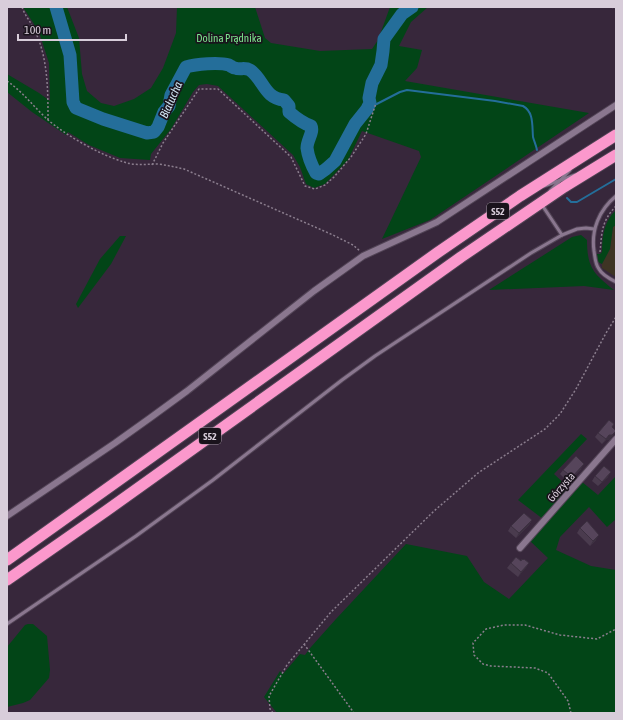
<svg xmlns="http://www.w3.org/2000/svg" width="623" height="720" viewBox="0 0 623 720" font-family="'Asap Condensed',sans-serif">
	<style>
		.industrial { fill: #3e3424 }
		.green { fill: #024517 }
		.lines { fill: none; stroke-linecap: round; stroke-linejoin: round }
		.stream { stroke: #246e9a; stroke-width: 2 }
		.river { stroke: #246e9a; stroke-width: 13 }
		.service-casing { stroke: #524456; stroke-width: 5 }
		.minor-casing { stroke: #524456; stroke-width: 8 }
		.motorway-casing { stroke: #524456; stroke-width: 13 }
		.path { stroke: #8b7e8e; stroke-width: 1.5; stroke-dasharray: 2 2; stroke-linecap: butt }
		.service { stroke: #8a778f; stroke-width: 3 }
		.minor { stroke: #8a778f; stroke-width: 6 }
		.motorway { stroke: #fb98cc; stroke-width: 11 }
		.wall { fill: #4a3b4e }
		.shaded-wall { fill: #3c3040 }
		.building { fill: #56455b; stroke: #3c3040 }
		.labels { text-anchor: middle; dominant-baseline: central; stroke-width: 3.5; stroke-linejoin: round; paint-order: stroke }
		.shield { fill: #1a131c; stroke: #9f95a1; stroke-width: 1 }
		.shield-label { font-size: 10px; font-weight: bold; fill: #d8cdda }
		.park-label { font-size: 11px; fill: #7de58e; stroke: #1a131c }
		.street-label { font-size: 11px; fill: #d8cdda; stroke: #1a131c }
		.water-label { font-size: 12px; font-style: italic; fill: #d3e8f7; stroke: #1a131c }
	</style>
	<rect width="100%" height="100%" fill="#37273b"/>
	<path class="industrial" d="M616,225V277L602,268V264L610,249L613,227Z"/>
	<g class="green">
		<path d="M23,7H67L79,38L82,74L87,91L101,103L114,106L134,99L151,88L163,68L176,33L177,7H255L265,38L271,43L320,51L372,49L378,40L390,7H428L411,22L399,46L422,50L417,68L405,81L589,113L430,220L382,239L421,157L419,151L362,131L348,160L325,184L314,188L306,184L300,167L293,155L218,86L207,84L199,85L193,92L171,129L151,154L150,160L120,158L89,145L68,132L66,135L32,112L7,92V74L39,93L50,101L49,63L39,32Z"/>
		<path d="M616,210V225L613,227L610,249L602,264L598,262L597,254H600L602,252C602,236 604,221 616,210Z"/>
		<path d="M581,235L587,240C587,268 594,274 614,290L584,286L489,290L572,237Z"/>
		<path d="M120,236H126L111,264L78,308L76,304L100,259Z"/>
		<path d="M581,434L587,439L554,474L569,488L543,519L518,500Z"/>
		<path d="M616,476V519L607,527L589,507L560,537L556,550L591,566L616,570V713H277L264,697L280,671L283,674L300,654L305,655L311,647L336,619L406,544L467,556L484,582L509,599L548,558L529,540L582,482L598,495Z"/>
		<path d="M28,624H33L47,636L50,670L49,678L30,700L23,703L7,707V647L25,625Z"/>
	</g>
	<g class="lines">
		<g class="stream">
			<path d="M367,109L400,92L407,90L495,101L523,106C534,112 532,126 533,137C534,141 536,145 537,150"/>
			<path d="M567,198L571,202H577L616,179"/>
		</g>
		<path class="river" d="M56,7L70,55L73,102L76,108L103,119L147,133L154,132L158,127L164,112L169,106L171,95L186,67C196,64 219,62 229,65C231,66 233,68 235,68C240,70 245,67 250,70C264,80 264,98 284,100L289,106V112C296,118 302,123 311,126C314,132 307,140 307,148C308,156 312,166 316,173L319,174L326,169L335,161L355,124L367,109L370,103L369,98L372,83L381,65L383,51L384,39L402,14L412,7"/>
		<g class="service-casing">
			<g id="service">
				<path d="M544,186L575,175"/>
				<path d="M550,191L570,170"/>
				<path d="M616,196C599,210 591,230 594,251C595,257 595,264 599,269C602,275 610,279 616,282"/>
				<path d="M542,205L562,235"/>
				<path d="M7,624L136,536L213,480L342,380L375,356L531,253L562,235L577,229L586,228L594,229"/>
			</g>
		</g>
		<g class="minor-casing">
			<g id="minor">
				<path d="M7,516L115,443L150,418L187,391L314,291L363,256L437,222L616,105"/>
				<path d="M520,548L616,439"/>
			</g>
		</g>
		<g class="motorway-casing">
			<g id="motorway">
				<path d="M7,560L437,253L520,196L616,135"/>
				<path d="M7,580L106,511L461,257L564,187L616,155"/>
			</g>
		</g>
		<g class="path">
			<path d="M22,7C25,16 31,22 35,31C48,58 48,91 48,120"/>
			<path d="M611,7L616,8"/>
			<path d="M7,81C22,91 33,106 47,119C65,135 100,155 124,162C135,166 146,164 157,164C167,165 175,167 184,169L333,235L353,245L360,251"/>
			<path d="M152,165L163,143L199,89H218L291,157L305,186L315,189L325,185L334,177L351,157L366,134L376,103"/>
			<path d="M600,252C602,232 601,222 616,206"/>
			<path d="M304,644L354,713"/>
			<path d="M273,713L270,709L269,696L287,665L331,612L434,511L478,473L545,429L560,414L576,389L606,333L616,317"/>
			<path d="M571,713L568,701L548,673L535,668L491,666L483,664L474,655L473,643L486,629L504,625H525L560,635L597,639L616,629"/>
		</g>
		<use href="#service" class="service"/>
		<use href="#minor" class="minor"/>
		<use href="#motorway" class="motorway"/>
	</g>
	<g class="wall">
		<path d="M612,427L616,431L609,440H606L602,444L595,437L598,433Z"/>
		<path d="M581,469L568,482L560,474L563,470Z"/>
		<path d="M595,476L608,477L598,486L592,481Z"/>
		<path d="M532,520L529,525L516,538L508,531L511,526Z"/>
		<path d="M580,528L596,540L590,546L577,533Z"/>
		<path d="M523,560L529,563L518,577L507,568L511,563Z"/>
	</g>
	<g class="shaded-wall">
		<path d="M616,431L609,440H606L602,444L609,435Z"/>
		<path d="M584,464L581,469L568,482L572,477Z"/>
		<path d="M611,472L608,477L598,486L602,482Z"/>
		<path d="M532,520L529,525L516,538L519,533Z"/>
		<path d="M599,535L596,540L590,546L593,541Z"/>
		<path d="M529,563L526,568L518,577L521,572Z"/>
	</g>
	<g class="building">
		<path d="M609,420L614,424L612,427L616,431L612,435H609L606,439L598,433Z"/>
		<path d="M576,456L584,464L572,477L563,470Z"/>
		<path d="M604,466L611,472L602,482L595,476Z"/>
		<path d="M524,513L532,520L519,533L511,526Z"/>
		<path d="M587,521L599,535L593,541L580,528Z"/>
		<path d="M516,557L521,561L522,559L523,560L524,559L529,563L521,572L511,563Z"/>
	</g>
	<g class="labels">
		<g class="shield">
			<rect x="487" y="203" width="22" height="16" rx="3"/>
			<rect x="199" y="428" width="22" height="16" rx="3"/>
		</g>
		<g class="shield-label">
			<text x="498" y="211">S52</text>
			<text x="210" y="436">S52</text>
		</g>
		<g class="park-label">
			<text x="229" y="38">Dolina Prądnika</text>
		</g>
		<g class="street-label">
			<text transform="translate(561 487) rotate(-48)">Górzysta</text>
		</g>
		<g class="water-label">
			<text transform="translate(171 100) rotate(-66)">Białucha</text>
		</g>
	</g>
	<rect width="623" height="720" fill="none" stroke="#d8cdda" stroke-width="16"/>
	<path d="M18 34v6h108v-6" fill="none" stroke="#d8cdda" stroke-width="2"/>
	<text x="24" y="34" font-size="12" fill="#d8cdda" stroke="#1a131c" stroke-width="3" paint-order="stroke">100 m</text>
</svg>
